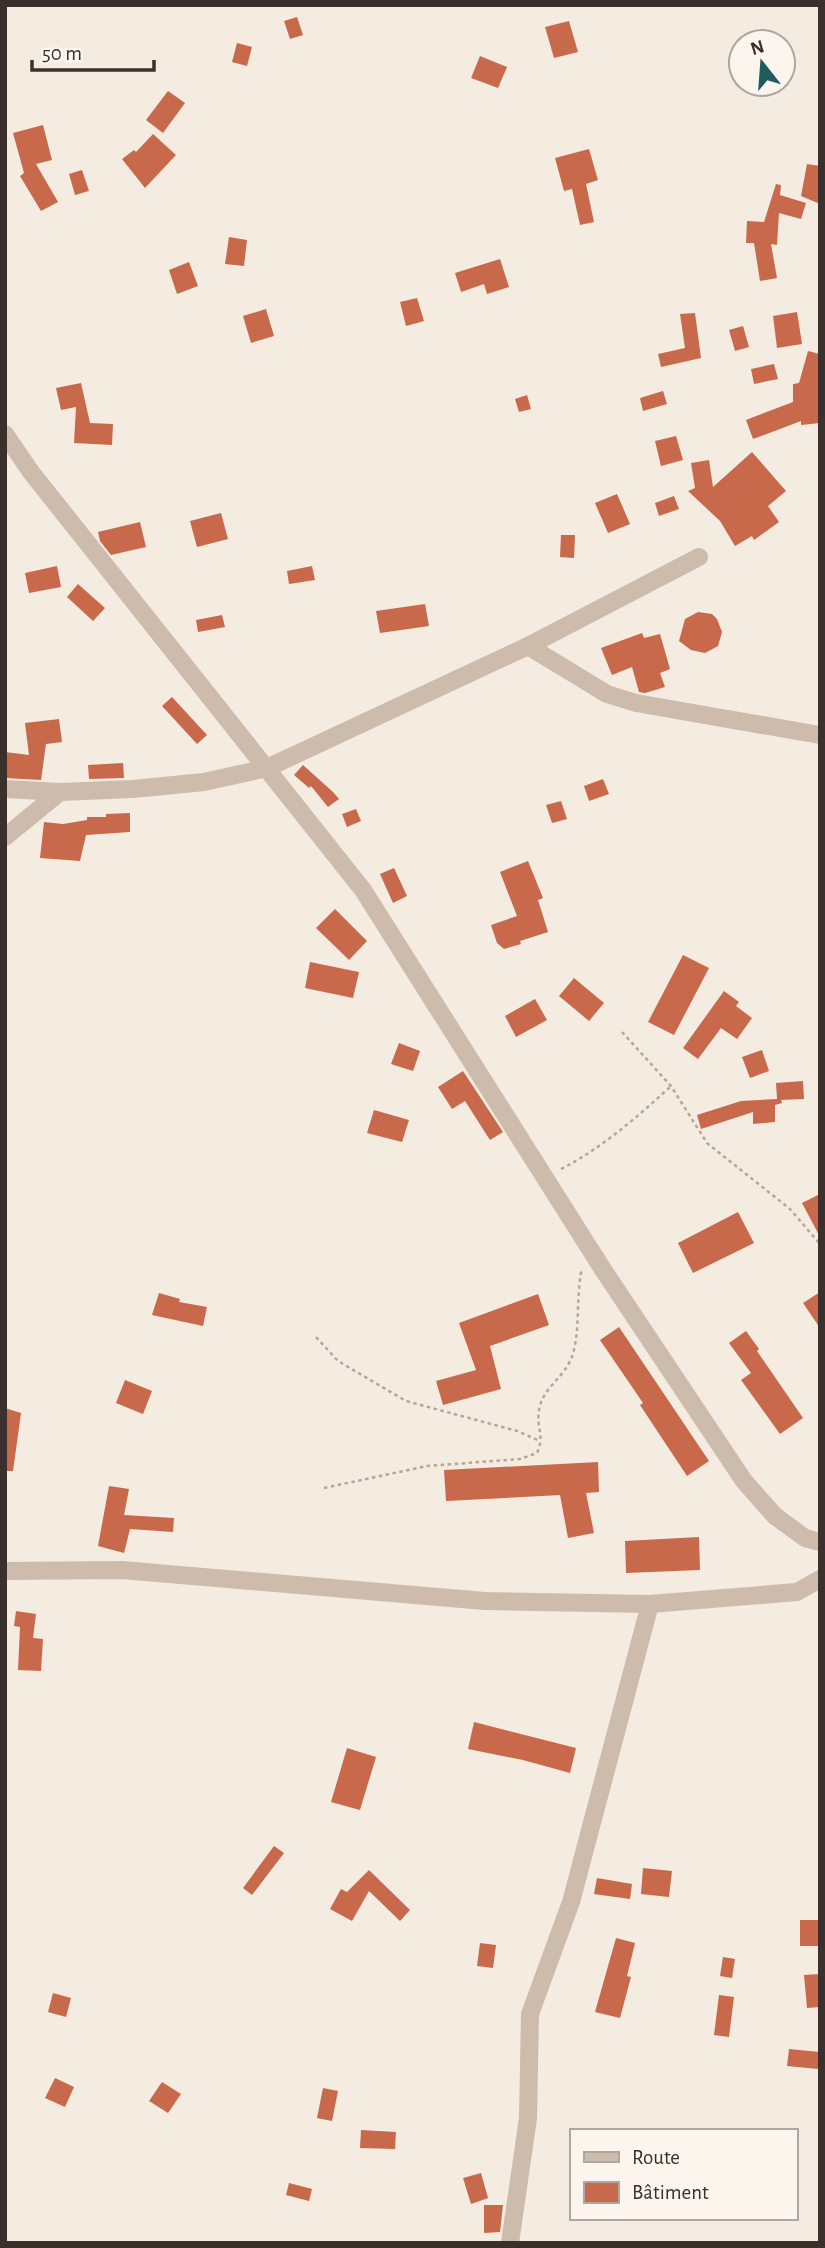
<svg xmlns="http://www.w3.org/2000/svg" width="825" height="2248" viewBox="0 0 825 2248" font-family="'Alegreya Sans',sans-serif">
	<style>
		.building { fill: #c8694b }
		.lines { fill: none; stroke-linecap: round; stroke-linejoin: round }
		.path { stroke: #b9a596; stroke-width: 2.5; stroke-dasharray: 3.5 3.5; stroke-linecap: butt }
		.minor { stroke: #cdbbac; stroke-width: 18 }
	</style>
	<rect width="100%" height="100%" fill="#f4ebe1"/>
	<g class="building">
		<path d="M297,17L303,35L290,39L284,21Z"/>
		<path d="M569,21L578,52L554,58L545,27Z"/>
		<path d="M237,43L252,47L247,66L232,62Z"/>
		<path d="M480,56L507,67L498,88L471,78Z"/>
		<path d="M168,91L185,103L163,133L146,120Z"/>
		<path d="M43,125L52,160L36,164L58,202L41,211L20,176L24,173L13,133Z"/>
		<path d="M153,134L176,155L145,188L122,159L134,150L136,152Z"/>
		<path d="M589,149L598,180L586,184L594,222L580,225L572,189L564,191L555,158Z"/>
		<path d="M807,164L820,166V204L801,196Z"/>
		<path d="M82,170L89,191L75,195L69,174Z"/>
		<path d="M776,184L781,185L780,195L806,203L801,219L779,213L777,245L771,244L777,278L760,281L754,243H746L747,221L764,222Z"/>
		<path d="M229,237L247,240L244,266L225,264Z"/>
		<path d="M500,259L509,287L487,294L484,284L461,292L455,273Z"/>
		<path d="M189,262L198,286L177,294L169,270Z"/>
		<path d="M417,298L424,321L406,326L400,302Z"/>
		<path d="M266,309L274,336L251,343L243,316Z"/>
		<path d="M797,312L802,344L777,348L773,316Z"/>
		<path d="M695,313L701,358L661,367L658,354L685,348L680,314Z"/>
		<path d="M743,326L749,347L735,351L729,330Z"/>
		<path d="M808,351L820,354V423L801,425V421L753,439L746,420L793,402V384L799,383Z"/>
		<path d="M774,364L778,379L754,384L751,369Z"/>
		<path d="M81,383L90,423L113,424L112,445L74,443L76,407L61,410L56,388Z"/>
		<path d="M663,391L667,404L643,411L640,398Z"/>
		<path d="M527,395L531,409L519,412L515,399Z"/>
		<path d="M676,436L683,460L661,466L655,441Z"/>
		<path d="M752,452L786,491L768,506L779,522L754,540L752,536L735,546L720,521L688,491L695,488L691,463L709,460L713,487Z"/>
		<path d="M617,494L630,524L608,533L595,503Z"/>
		<path d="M674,496L679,509L659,516L655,503Z"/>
		<path d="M221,513L228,539L197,547L190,521Z"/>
		<path d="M140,522L146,547L111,555L100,541L98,532Z"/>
		<path d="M561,535H575L574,558L560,557Z"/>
		<path d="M57,566L61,587L29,593L25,573Z"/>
		<path d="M312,566L315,580L289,584L287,571Z"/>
		<path d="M78,584L105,608L93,621L67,597Z"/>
		<path d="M425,604L429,626L380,633L376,611Z"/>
		<path d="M698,612L712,614L717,619L722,632L718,646L705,653L691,650L679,641L685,619Z"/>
		<path d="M222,615L225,627L198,632L196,620Z"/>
		<path d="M642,633L644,638L660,634L670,669L660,673L665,687L645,693L639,692L632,667L612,675L601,648Z"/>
		<path d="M172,697L207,735L197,744L162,706Z"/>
		<path d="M59,719L62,742L46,744L41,780L5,778V752L29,755L25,723Z"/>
		<path d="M123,763L124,778L89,779L88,765Z"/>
		<path d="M303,765L333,792L339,799L328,807L311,786L309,788L294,775Z"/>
		<path d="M603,779L609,794L589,801L584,786Z"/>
		<path d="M561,801L567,819L552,823L546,805Z"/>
		<path d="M356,809L361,821L347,827L342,814Z"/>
		<path d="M130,813V832L86,835L80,861L40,858L44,822L63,824L87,820V817H106V814Z"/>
		<path d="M528,861L543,898L538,900L548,932L520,941L521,944L504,949L497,943L491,925L517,916L500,872Z"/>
		<path d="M394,868L407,896L393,903L380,874Z"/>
		<path d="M335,909L367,941L349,960L316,928Z"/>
		<path d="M683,955L709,968L674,1035L648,1022Z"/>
		<path d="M310,962L359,972L353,998L305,988Z"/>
		<path d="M574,978L604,1003L589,1021L559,996Z"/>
		<path d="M724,991L739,1002L736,1006L752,1018L737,1039L721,1028L698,1059L683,1048Z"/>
		<path d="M535,999L547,1020L516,1037L505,1016Z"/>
		<path d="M399,1043L420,1051L413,1071L391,1064Z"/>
		<path d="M762,1050L769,1071L750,1078L742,1057Z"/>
		<path d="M463,1071L503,1132L490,1140L465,1101L452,1109L438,1087Z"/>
		<path d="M803,1081L804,1099L781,1100L782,1103L775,1105V1122L753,1124V1112L701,1129L697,1115L741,1101L777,1099L776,1083Z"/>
		<path d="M374,1110L409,1120L402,1142L367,1133Z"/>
		<path d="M820,1194V1237L802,1203Z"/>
		<path d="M738,1212L754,1243L693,1273L678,1243Z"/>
		<path d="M820,1292V1328L803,1303Z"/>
		<path d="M159,1293L180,1299L179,1302L207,1307L203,1326L152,1315Z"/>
		<path d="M538,1294L549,1325L490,1346L501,1389L443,1405L436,1381L476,1370L459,1323Z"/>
		<path d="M619,1327L709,1461L687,1476L640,1405L643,1403L600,1340Z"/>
		<path d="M746,1331L759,1349L757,1351L803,1418L780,1434L741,1380L751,1373L729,1343Z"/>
		<path d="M125,1380L152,1391L143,1414L116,1403Z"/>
		<path d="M5,1408L21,1413L13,1471H5Z"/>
		<path d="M598,1462L599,1492L586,1493L594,1533L568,1538L560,1495L446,1501L444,1470Z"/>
		<path d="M109,1486L129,1489L124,1515L174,1518L173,1532L130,1529L124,1553L98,1546Z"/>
		<path d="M699,1537L700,1570L626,1573L625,1541Z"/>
		<path d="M16,1611L36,1614L33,1638L43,1639L41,1671L18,1670L20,1627L14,1626Z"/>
		<path d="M474,1722L576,1748L570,1773L523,1760L468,1749Z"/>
		<path d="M347,1748L376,1757L360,1810L331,1802Z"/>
		<path d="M274,1846L284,1853L252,1895L243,1888Z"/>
		<path d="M643,1868L672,1871L669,1897L641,1894Z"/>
		<path d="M369,1870L410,1910L400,1921L369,1891L352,1921L330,1909L341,1889L347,1892Z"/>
		<path d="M597,1878L632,1884L630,1899L594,1894Z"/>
		<rect x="800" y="1920" width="20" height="26"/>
		<path d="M616,1938L635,1943L627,1976L631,1977L620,2018L595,2012Z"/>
		<path d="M480,1943L496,1945L493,1968L477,1966Z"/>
		<path d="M723,1957L735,1959L732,1978L720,1976Z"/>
		<path d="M820,1974V2007L807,2008L804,1975Z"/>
		<path d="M53,1993L71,1998L66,2017L48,2012Z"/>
		<path d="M719,1995L734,1997L729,2037L714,2035Z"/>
		<path d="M789,2049L820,2052L818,2069L787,2066Z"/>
		<path d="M55,2078L74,2087L65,2107L45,2098Z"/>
		<path d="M162,2082L181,2094L168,2113L149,2101Z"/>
		<path d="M323,2088L338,2091L332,2121L317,2118Z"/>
		<path d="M361,2130L396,2132L395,2149L360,2148Z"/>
		<path d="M481,2173L488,2198L471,2204L463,2178Z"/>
		<path d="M289,2183L312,2189L309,2201L286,2195Z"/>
		<path d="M484,2205H503L500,2232L484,2233Z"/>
	</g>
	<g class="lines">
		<g class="path">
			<path d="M622,1032L671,1086L707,1143L790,1209L820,1244"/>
			<path d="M561,1169C602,1148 636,1118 670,1087"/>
			<path d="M316,1337L338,1361L406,1401L517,1431L540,1441"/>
			<path d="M324,1488L427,1466L520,1459L537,1453C545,1436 536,1427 539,1410C543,1385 568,1377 574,1350C580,1324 576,1295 582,1268"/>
		</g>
		<g class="minor">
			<path d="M5,434L31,472L363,890L602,1268L744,1481L775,1516L805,1538L820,1542"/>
			<path d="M528,646L607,694L636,703L820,735"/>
			<path d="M5,789L60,792L133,789L204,782L267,768L528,646L699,557"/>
			<path d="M5,837L60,792"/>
			<path d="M5,1571L122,1570L485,1601L650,1604L797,1592L820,1579"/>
			<path d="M510,2243L528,2118L530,2014L571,1902L650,1604"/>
		</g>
	</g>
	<rect width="825" height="2248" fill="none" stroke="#3b302b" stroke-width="14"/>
	<rect x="570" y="2129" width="228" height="91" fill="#fbf5ee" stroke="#aea6a0" stroke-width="2"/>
	<rect x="584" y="2152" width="35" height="10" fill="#cdbbac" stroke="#aea6a0" stroke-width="2"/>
	<text x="632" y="2164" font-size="21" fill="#3b302b">Route</text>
	<rect x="584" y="2182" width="35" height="21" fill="#c8694b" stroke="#aea6a0" stroke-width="2"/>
	<text x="632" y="2199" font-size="21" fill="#3b302b">Bâtiment</text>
	<g transform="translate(762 63) rotate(343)"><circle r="33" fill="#fbf5ee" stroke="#aea6a0" stroke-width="2"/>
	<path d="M0-5L12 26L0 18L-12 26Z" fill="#1f5a5e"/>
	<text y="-10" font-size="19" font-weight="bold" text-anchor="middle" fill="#3b302b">N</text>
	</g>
	<path d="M32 60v10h122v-10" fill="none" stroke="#3b302b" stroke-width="3.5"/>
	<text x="42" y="60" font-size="21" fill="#3b302b" stroke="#fbf5ee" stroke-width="5" paint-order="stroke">50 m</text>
</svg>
